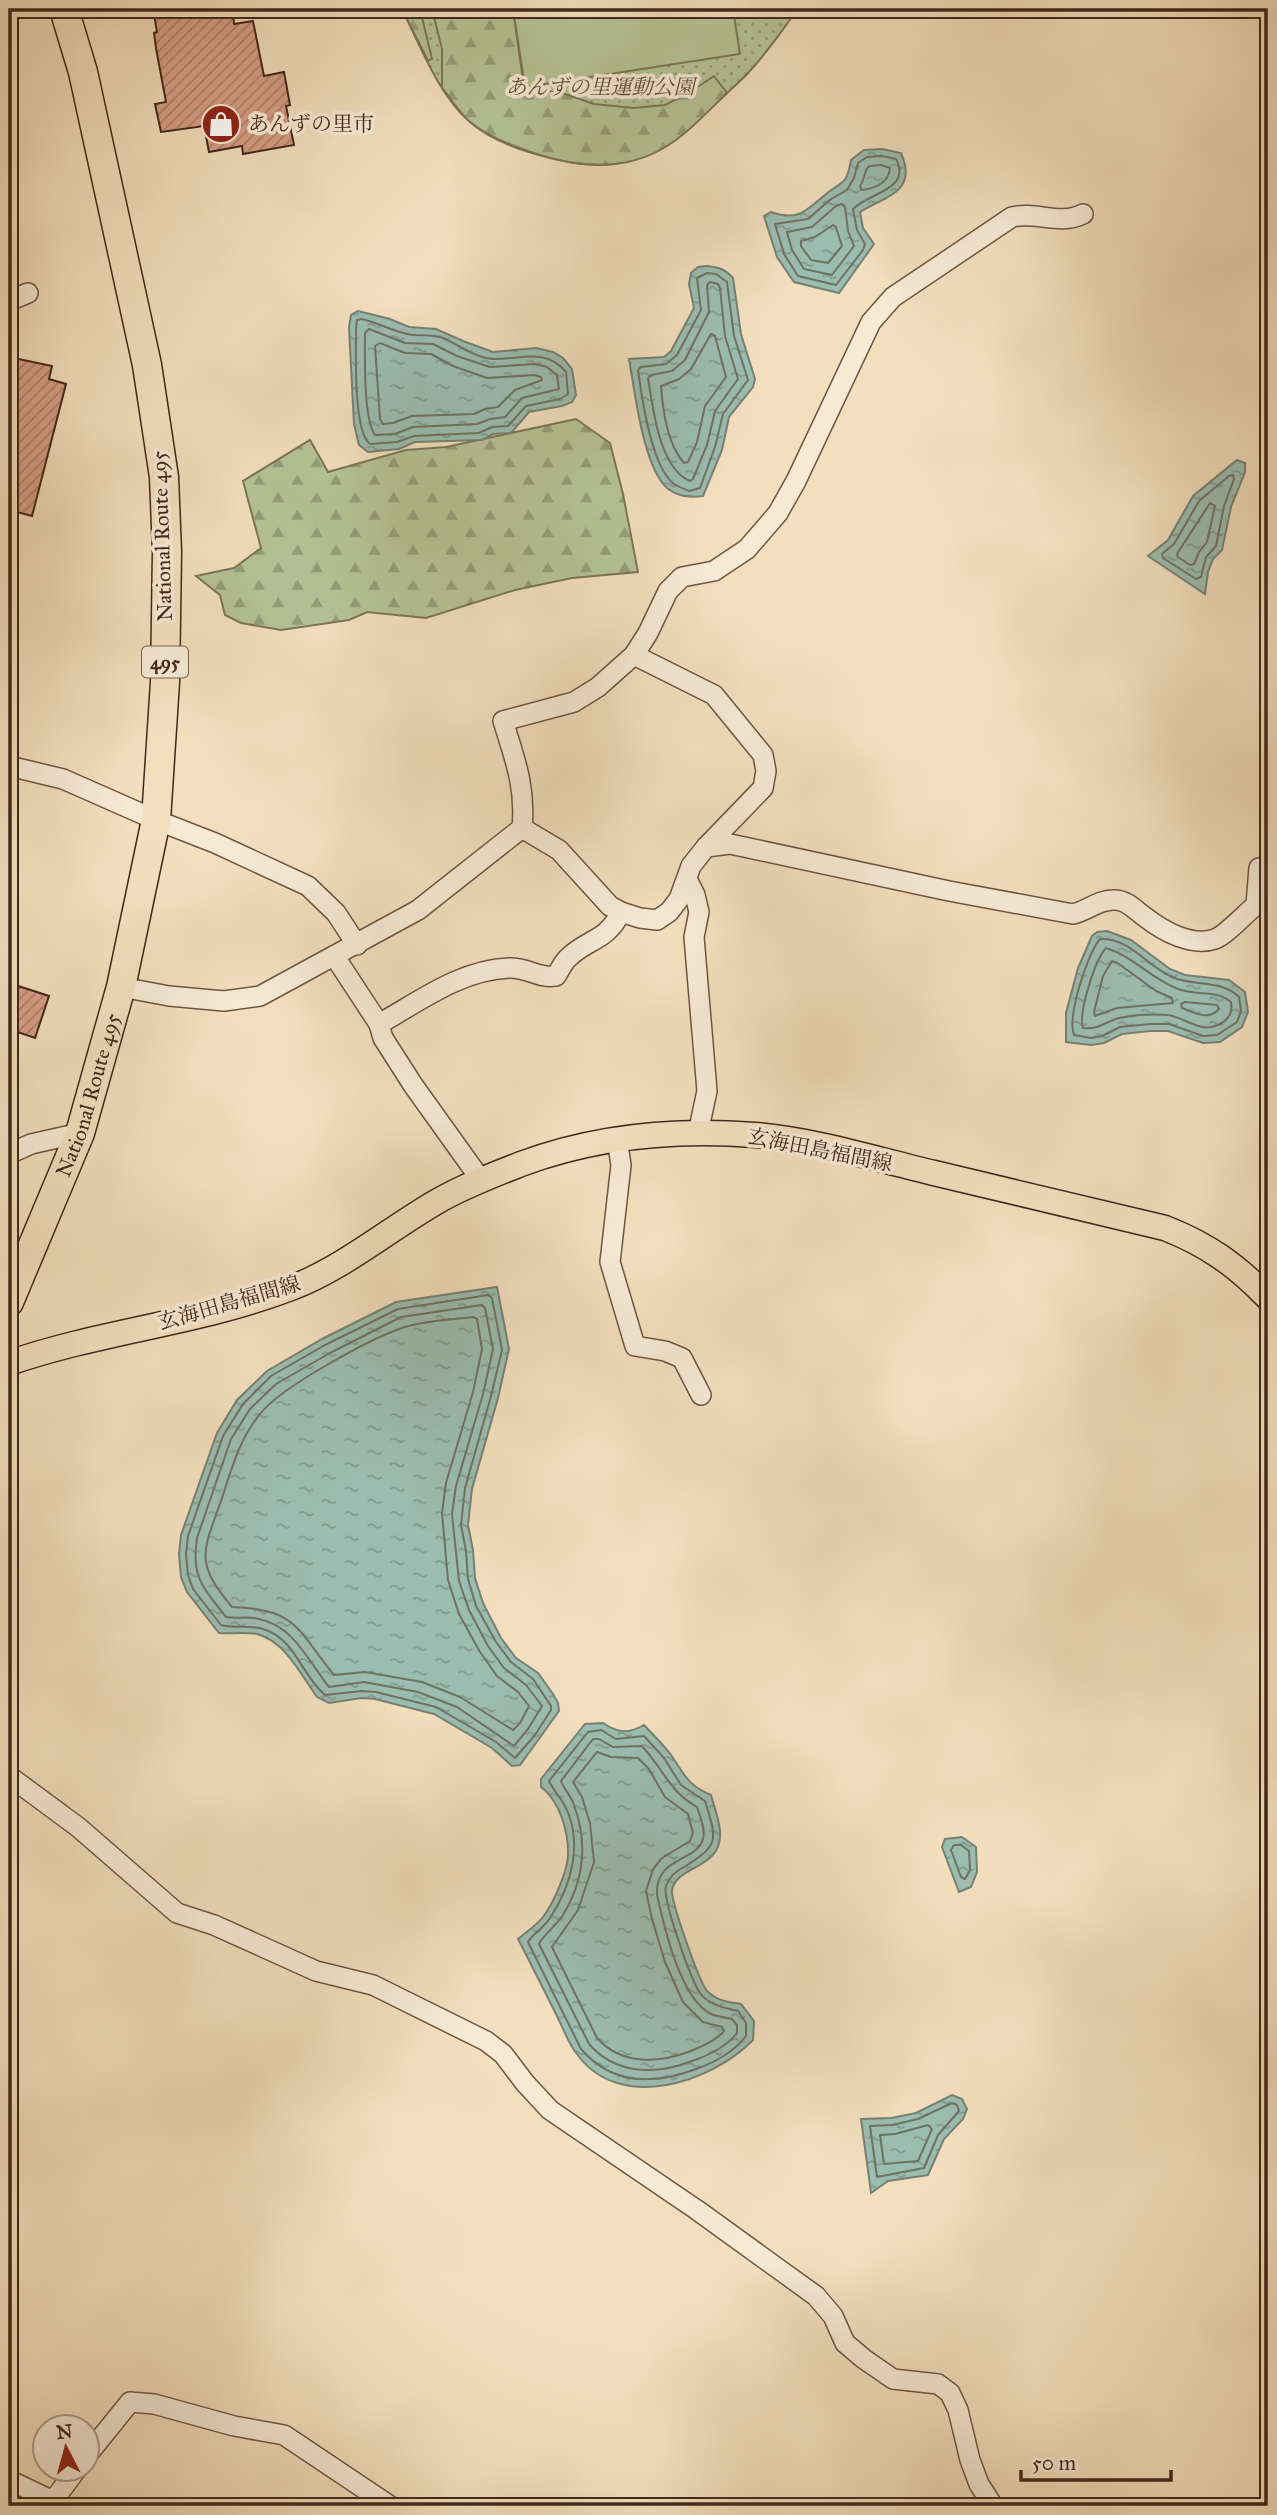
<svg xmlns="http://www.w3.org/2000/svg" width="1277" height="2515" viewBox="0 0 1277 2515" font-family="'IM FELL Great Primer','Noto Serif JP',serif">
	<style>
		.grass { fill: url(#grass-dots); stroke: #7b7657; stroke-width: 2 }
		.forest { fill: url(#forest-firs); stroke: #7b7657; stroke-width: 2 }
		.garden { fill: #b5c396; stroke: #7b7657; stroke-width: 2 }
		.water { fill: url(#water-ripples); stroke: #778174; stroke-width: 2 }
		.lines { fill: none; stroke-linecap: round; stroke-linejoin: round }
		.shore { stroke: #6e7264; stroke-width: 2 }
		.building { fill: url(#building-hatch); stroke: #412818; stroke-width: 2 }
		.minor-casing { stroke: #6e5642; stroke-width: 22 }
		.major-casing { stroke: #412818; stroke-width: 27 }
		.highway-casing { stroke: #412818; stroke-width: 31 }
		.minor { stroke: #f7ead5; stroke-width: 19 }
		.major { stroke: #f3dfbe; stroke-width: 24 }
		.highway { stroke: #f3dfbe; stroke-width: 28 }
		.labels { text-anchor: middle; dominant-baseline: central; stroke-width: 7; stroke-linejoin: round; paint-order: stroke }
		.shield { fill: #f7ead5; stroke: #786251; stroke-width: 2 }
		.shield-label { font-size: 19px; font-weight: bold; fill: #412818 }
		.park-label { font-size: 21px; font-style: italic; fill: #5e4f38; stroke: #f7ead5 }
		.poi-label { font-size: 21px; fill: #412818; stroke: #f7ead5; text-anchor: start }
		.street-label { font-size: 21px; fill: #412818; stroke: #f7ead5 }
	</style>
	<defs>
		<pattern id="grass-dots" width="8" height="8" patternUnits="userSpaceOnUse" patternTransform="scale(1.75)"><rect width="8" height="8" fill="#b5c396"/><path d="M2 2h.1M6 6h.1" fill="none" stroke="#959e79" stroke-width="1.8" stroke-linecap="round"/></pattern>
		<pattern id="forest-firs" width="22" height="20" patternUnits="userSpaceOnUse" patternTransform="scale(1.75)"><rect width="22" height="20" fill="#b5c396"/><path d="M5 1l3.5 6h-7zM16 11l3.5 6h-7z" fill="#959e79"/></pattern>
		<pattern id="water-ripples" width="26" height="14" patternUnits="userSpaceOnUse" patternTransform="scale(1.75)"><rect width="26" height="14" fill="#9bbdb1"/><path d="M2 4q2-2 4 0t4 0M15 11q2-2 4 0t4 0" fill="none" stroke="#809a8f"/></pattern>
		<pattern id="building-hatch" width="6" height="6" patternUnits="userSpaceOnUse" patternTransform="scale(1.75)"><rect width="6" height="6" fill="#d79d86"/><path d="M-1 1l2-2M0 6l6-6M5 7l2-2" fill="none" stroke="#b0806d"/></pattern>
	</defs>
	<rect width="100%" height="100%" fill="#f3dfbe"/>
	<filter id="stains"><feTurbulence type="fractalNoise" baseFrequency=".00286" numOctaves="4"/><feColorMatrix values="0 0 0 0 .2 0 0 0 0 .09 0 0 0 0 .02 0 0 0 .5 -.17"/></filter>
	<radialGradient id="worn" r=".72"><stop offset=".6" stop-color="#630" stop-opacity="0"/><stop offset="1" stop-color="#630" stop-opacity=".3"/></radialGradient>
	<path class="grass" d="M402,9H798C782,30 767,53 749,72C737,85 723,96 710,109C656,159 622,177 547,157C521,151 491,140 470,122C439,96 420,45 402,9Z"/>
	<g class="forest">
		<path d="M402,9H420L432,59L428,61Z"/>
		<path d="M432,9H513L524,87L565,94L594,104L634,108L665,105L687,94L714,76L727,93C707,112 687,135 662,149C616,175 563,165 517,147C501,141 482,133 469,121C459,112 451,99 442,88V49Z"/>
		<path d="M576,419L610,443L623,494L638,572L572,578L515,590L426,618L367,612L349,620L281,630L241,623L225,615L220,595L196,576L234,568L261,548L243,481L310,440L328,472L406,450L446,447Z"/>
	</g>
	<path class="garden" d="M513,9H733L740,54L525,87Z"/>
	<g class="water">
		<path d="M882,149L901,153C918,192 886,196 860,212L863,228L874,244L839,293L794,282L777,257L764,216L771,212C799,222 806,210 826,194C844,179 846,187 851,160L864,150Z"/>
		<path d="M707,266C718,267 725,269 733,278L741,334L755,379L753,387L729,417L722,450L703,496C690,498 678,497 667,488C643,466 635,392 629,359L664,357L671,351L694,308L689,284L691,273L698,267Z"/>
		<path d="M358,311L390,319L409,327L436,329L463,341L493,352L536,348L553,352L563,358L572,369L576,395L572,402L562,406L529,412L511,433L493,434L482,440L415,442L399,449L368,452L359,445L354,424L349,327L351,315Z"/>
		<path d="M1237,460L1245,463V472L1231,507L1222,550L1213,559L1208,572L1205,594L1148,556L1168,540L1193,496Z"/>
		<path d="M1107,931L1131,940L1170,969L1185,975L1229,980L1245,992L1248,1012L1242,1027L1220,1042L1203,1043L1168,1031H1150L1122,1034L1104,1043L1091,1045L1066,1042V1013L1078,968L1092,936L1097,932Z"/>
		<path d="M497,1287L509,1349L498,1398L472,1489L468,1525L473,1550L475,1578L483,1603L501,1638L516,1658L538,1673L553,1694L558,1703L559,1711L520,1765L512,1766L492,1748L434,1714L375,1699L362,1698L329,1703L317,1697C301,1675 285,1641 257,1634C245,1632 231,1634 219,1633L187,1592L181,1577L179,1554L181,1535L217,1433L237,1400L267,1371L322,1339L396,1302Z"/>
		<path d="M603,1723C618,1733 628,1734 644,1725C653,1735 663,1744 671,1755C685,1775 687,1785 711,1795C714,1806 719,1819 720,1831C723,1870 677,1864 672,1890C671,1902 699,1981 707,1991C717,2001 728,2002 741,2004L754,2021L753,2040C711,2083 619,2113 577,2054C568,2043 563,2028 557,2016C544,1990 531,1964 518,1939C526,1932 537,1925 543,1917C553,1904 567,1873 568,1856C569,1833 560,1801 541,1787V1779L585,1724Z"/>
		<path d="M962,1837L976,1847L977,1872L971,1887L959,1892L942,1847L945,1839Z"/>
		<path d="M952,2095L962,2099L967,2109L963,2119L944,2139L928,2175L888,2181L871,2193L861,2119L891,2118L916,2113Z"/>
	</g>
	<g class="lines">
		<g class="shore">
			<path d="M882,156L896,159C912,190 868,193 853,209L857,230L865,244L863,250L836,285L798,276L784,254L775,224L808,219L831,199L847,190L854,178L858,163L867,157Z"/>
			<path d="M881,165L890,168C889,183 874,189 861,190C860,181 860,189 863,180C868,166 864,166 881,165Z"/>
			<path d="M842,204L845,207L848,231L854,246L832,275L804,269L792,250L787,232L812,227L836,206Z"/>
			<path d="M833,225L836,227L842,246L828,263L811,260L801,246V241L815,237Z"/>
			<path d="M707,273L716,274L727,282L734,336L748,380L723,414L715,447L700,488L689,491C684,489 679,487 674,484C651,466 642,398 638,370L641,367L666,364L677,355L701,310L697,278Z"/>
			<path d="M710,282L718,284L720,288L725,336L738,379L715,411L707,445L693,479L690,481C659,468 653,408 648,378L651,375L672,371L685,360L709,312L707,285Z"/>
			<path d="M361,319C377,322 392,331 407,334C420,337 432,333 445,339C461,346 477,359 495,359C522,359 546,348 566,372L568,394L560,399L526,406L508,426L492,427L479,433L414,436L397,442L370,444C353,432 356,350 356,328L357,320Z"/>
			<path d="M369,329L405,343L433,344L457,356L490,367L535,364L547,367L557,375L559,389L522,398L505,417L490,419L477,424L413,427L395,434L375,435C363,417 365,357 365,333Z"/>
			<path d="M711,334L715,336L726,377L705,406L697,442L688,462L684,463C667,444 663,411 661,386L679,379L691,369Z"/>
			<path d="M380,343L405,353L431,354L453,366L487,378L534,375L541,377L542,380L515,390L498,407L485,409L474,414L412,416L393,423L383,424L380,419L375,346Z"/>
			<path d="M1229,476L1233,475L1234,479L1224,506L1216,546L1206,557L1201,577L1196,579L1163,558L1162,554L1174,544L1199,501Z"/>
			<path d="M1210,503L1215,506L1207,542L1199,552L1194,564L1190,565L1178,557L1177,554Z"/>
			<path d="M1100,939C1129,937 1148,967 1172,977C1195,987 1221,979 1239,997L1241,1011L1237,1022L1217,1035L1203,1036L1169,1024H1150L1120,1027L1102,1036L1091,1038L1074,1035C1067,1017 1087,954 1100,939Z"/>
			<path d="M1106,948C1133,956 1151,979 1178,989C1195,996 1216,989 1231,1002C1233,1014 1227,1022 1215,1026C1200,1032 1183,1017 1168,1015C1152,1014 1134,1015 1119,1018C1105,1022 1098,1030 1083,1028C1078,1013 1095,960 1106,948Z"/>
			<path d="M1112,961L1119,964L1156,991L1172,998L1173,1003L1117,1008L1095,1016L1094,1012L1103,976Z"/>
			<path d="M1185,1002L1217,1005L1219,1009C1208,1021 1196,1013 1182,1008L1181,1004Z"/>
			<path d="M488,1295L492,1298L502,1350L491,1396L465,1488L461,1525L466,1551L468,1579L476,1606L496,1642L511,1662L533,1679L551,1706V1710L535,1735L515,1758L496,1742L436,1707L376,1692L362,1691L325,1695C302,1676 296,1641 266,1630C251,1624 236,1629 221,1625L193,1589L188,1575L186,1554L188,1536L223,1436L243,1404L271,1376L325,1345L398,1309Z"/>
			<path d="M482,1305L485,1308L493,1349L483,1394L456,1486L452,1514L459,1581L469,1610L488,1646L504,1668L526,1685L542,1706L528,1729L514,1746L457,1707L418,1692L364,1682L329,1687C308,1661 294,1626 259,1619C248,1616 236,1619 226,1617C203,1587 191,1578 197,1538L231,1439L250,1409L276,1384L330,1353L401,1317Z"/>
			<path d="M473,1317L477,1319L482,1349L473,1392L446,1483L442,1513L448,1580L459,1614L480,1652L497,1676L518,1692L529,1706L520,1723L513,1730L460,1697L422,1682L365,1672L334,1675C297,1630 298,1609 232,1607C194,1562 203,1552 221,1501C231,1471 239,1439 260,1414C281,1387 371,1338 405,1327C426,1320 451,1320 473,1317Z"/>
			<path d="M601,1730L616,1739L644,1736L664,1758L681,1785L705,1801C717,1840 720,1845 684,1867C675,1872 670,1876 666,1886C662,1899 691,1980 700,1993C710,2006 723,2007 738,2011L746,2023V2036C733,2053 716,2062 696,2069C654,2085 612,2085 581,2049L528,1942C533,1933 544,1928 550,1918C572,1885 584,1841 564,1804C559,1796 552,1788 549,1781L588,1732Z"/>
			<path d="M593,1739H599L613,1747L642,1746C663,1769 670,1792 697,1807C700,1816 706,1830 703,1839C697,1862 655,1856 657,1895C664,1926 680,1999 711,2014C717,2017 726,2017 732,2019L737,2025V2033C726,2047 710,2055 692,2061C656,2075 616,2075 589,2044L539,1944C543,1935 556,1926 563,1915C584,1880 588,1843 574,1805C571,1796 564,1789 561,1781Z"/>
			<path d="M597,1752L611,1757L638,1758L649,1769L665,1797L688,1814L693,1833L690,1841L662,1858L653,1869L646,1891L652,1919L665,1962L683,2002L703,2022L722,2027L724,2031C716,2041 702,2046 691,2051C659,2063 622,2066 597,2038L552,1947L578,1910L594,1862L590,1823L582,1797L573,1782Z"/>
			<path d="M954,1845H961L969,1851L970,1870L965,1879L961,1877L951,1850Z"/>
			<path d="M952,2103L957,2105L959,2111L938,2135L924,2168L877,2177L870,2126L892,2125L918,2119Z"/>
			<path d="M928,2125L932,2129L918,2161L884,2164L880,2135L895,2134Z"/>
		</g>
	</g>
	<g class="building">
		<path d="M153,9H233L234,24L253,21L264,76L284,72L290,105L286,106L294,145L243,154L242,146L209,152L204,126L161,132L155,104L166,102L156,48L154,33L157,32Z"/>
		<path d="M9,357L52,366L49,379L66,384L32,516L9,510Z"/>
		<path d="M9,983L49,996L35,1038L9,1029Z"/>
	</g>
	<g class="lines">
		<g class="minor-casing">
			<g id="minor">
				<path d="M9,301L28,293"/>
				<path d="M634,655L714,695L763,755L766,771L763,788L706,847"/>
				<path d="M9,766L63,779L156,820L215,843L308,886L336,913L357,945"/>
				<path d="M522,828L559,850L610,906L621,912L640,918L657,920L669,912L679,899L691,866L706,847L730,844L949,891L1073,914C1087,911 1098,900 1113,900C1126,899 1135,910 1145,917C1163,931 1191,947 1215,939C1226,935 1246,913 1256,905L1259,868L1268,867"/>
				<path d="M687,879L695,895L699,912L694,937L707,1091L698,1133"/>
				<path d="M335,957L379,1024L383,1038L413,1085L481,1180"/>
				<path d="M121,987L169,996L224,1001L260,996L418,910L522,828C526,788 515,759 503,721L574,702L598,687L634,655L648,633L668,591L682,577L714,571L747,549L778,513L796,481L871,322L893,297L1012,217C1037,211 1059,226 1083,214"/>
				<path d="M379,1024C420,1001 460,970 509,968C528,967 538,979 556,976C560,970 563,962 569,957C589,938 606,942 621,912"/>
				<path d="M617,1139L621,1165L610,1262L635,1346L665,1351L682,1358L701,1395"/>
				<path d="M9,1154L31,1144L80,1133"/>
				<path d="M9,1776L78,1827L177,1913L214,1925L316,1971L373,1985L486,2041L503,2054L525,2083L550,2110L697,2210L816,2296L833,2316L845,2343L864,2359L893,2379L938,2384L950,2393L958,2410L970,2460L979,2484L993,2506"/>
				<path d="M88,2454L130,2402L154,2404L234,2426L284,2435L390,2506"/>
				<path d="M9,2480L53,2501L76,2470"/>
			</g>
		</g>
		<g class="major-casing">
			<path id="major" d="M9,1363C101,1331 200,1323 291,1288C344,1268 389,1229 438,1201C464,1186 493,1175 521,1164C596,1136 676,1129 755,1135C815,1140 875,1159 934,1173C1011,1191 1088,1209 1165,1228C1208,1245 1236,1265 1268,1298"/>
		</g>
		<g class="highway-casing">
			<g id="highway">
				<path id="s1" d="M9,1302L80,1133L121,987L156,820L165,682L167,552L164,477L147,365L83,72L64,9"/>
			</g>
		</g>
		<use href="#minor" class="minor"/>
		<use href="#major" class="major"/>
		<use href="#highway" class="highway"/>
	</g>
	<defs>
		<g id="shop-disc" transform="scale(2.0125)"><circle r="9.5" fill="#8f2418" stroke="#f7ead5"/><path d="M-5-2.5h2.3a2.7 3.5 0 0 1 5.4 0H5L5.5 6h-11ZM-1.5-2.5h3a1.5 2.3 0 0 0-3 0Z" fill="#fff"/></g>
	</defs>
	<g fill-rule="evenodd">
		<use href="#shop-disc" x="221" y="124"/>
	</g>
	<g class="labels">
		<rect class="shield" x="142" y="646.5" width="46" height="31" rx="5"/>
		<g class="shield-label">
			<text x="165" y="662">495</text>
		</g>
		<g class="park-label">
			<text x="600" y="87">あんずの里運動公園</text>
		</g>
		<g class="poi-label">
			<text x="248" y="124">あんずの里市</text>
		</g>
		<g class="street-label">
			<text transform="translate(162 536) rotate(-92)">National Route 495</text>
			<text stroke="none"><textPath href="#s1" startOffset="222">National Route 495</textPath></text>
			<text transform="translate(820 1150) rotate(11)">玄海田島福間線</text>
			<text transform="translate(229 1303) rotate(-16)">玄海田島福間線</text>
		</g>
	</g>
	<rect width="1277" height="2515" fill="none" stroke="#f3dfbe" stroke-width="35"/>
	<rect x="10" y="10" width="1256" height="2494" fill="none" stroke="#412818" stroke-width="3.5"/>
	<rect x="18" y="18" width="1242" height="2480" fill="none" stroke="#412818" stroke-width="2"/>
	<g transform="translate(66 2448) rotate(354)"><circle r="33" fill="#f7ead5" stroke="#ae9c89" stroke-width="2"/>
	<path d="M0-5L12 26L0 18L-12 26Z" fill="#8f2418"/>
	<text y="-10" font-size="19" font-weight="bold" text-anchor="middle" fill="#412818">N</text>
	</g>
	<path d="M1021 2470v10h150v-10" fill="none" stroke="#412818" stroke-width="3.5"/>
	<text x="1032" y="2470" font-size="21" fill="#412818" stroke="#f7ead5" stroke-width="5" paint-order="stroke">50 m</text>
	<rect width="100%" height="100%" filter="url(#stains)"/>
	<rect width="100%" height="100%" fill="url(#worn)"/>
</svg>
